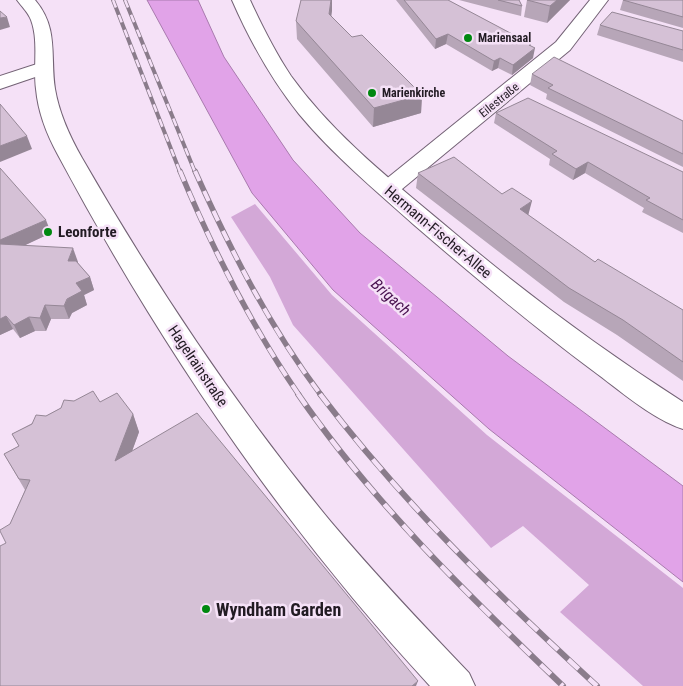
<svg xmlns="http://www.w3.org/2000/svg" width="683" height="686" viewBox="0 0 683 686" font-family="'Roboto Condensed',sans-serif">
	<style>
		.green { fill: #d3a8d7 }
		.water { fill: #e1a3e8; stroke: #a87aad }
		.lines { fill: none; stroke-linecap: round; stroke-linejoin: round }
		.street-casing { stroke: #736275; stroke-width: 2 }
		.secondary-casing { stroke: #736275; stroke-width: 2 }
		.street { fill: #fff; fill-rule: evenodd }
		.secondary { fill: #fff; fill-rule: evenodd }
		.rail-far2-casing { stroke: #8a7c8b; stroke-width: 4 }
		.rail-far1-casing { stroke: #8a7c8b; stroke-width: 5.5 }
		.rail-casing { stroke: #8a7c8b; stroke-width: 6 }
		.rail-far2 { stroke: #f5e1f7; stroke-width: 2.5; stroke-dasharray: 8; stroke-linecap: butt }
		.rail-far1 { stroke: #f5e1f7; stroke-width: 4; stroke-dasharray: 11; stroke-linecap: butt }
		.rail { stroke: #f5e1f7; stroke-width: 4.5; stroke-dasharray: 14; stroke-linecap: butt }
		.wall { fill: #b7a6b8 }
		.shaded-wall { fill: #958796 }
		.building { fill: #d5c1d6; stroke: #958796 }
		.poi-dot { fill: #008810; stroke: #f5e1f7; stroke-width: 2 }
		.labels { text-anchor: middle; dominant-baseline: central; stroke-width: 5; stroke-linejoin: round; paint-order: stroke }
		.far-poi-label { font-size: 12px; font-weight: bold; fill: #221b23; stroke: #f5e1f7; text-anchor: start }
		.far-street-label { font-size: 12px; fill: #221b23; stroke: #f5e1f7 }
		.poi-label { font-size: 15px; font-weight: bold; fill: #221b23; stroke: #f5e1f7; text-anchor: start }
		.street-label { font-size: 15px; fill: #221b23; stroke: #f5e1f7 }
		.water-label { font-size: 16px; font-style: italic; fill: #47104e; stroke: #f5e1f7 }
		.near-poi-label { font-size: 18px; font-weight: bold; fill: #221b23; stroke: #f5e1f7; text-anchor: start }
	</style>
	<rect width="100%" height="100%" fill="#f5e1f7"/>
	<path class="green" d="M255,204L332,295L487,435L683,588V686H643L560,612L589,585L523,526L491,548L293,325L270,277L231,217Z"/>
	<path class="water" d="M147,0H198L224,57L293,160L360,233L508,356L683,486V582L489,429L333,290L252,193Z"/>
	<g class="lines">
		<g class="street-casing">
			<g id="street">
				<path d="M590,0H608L570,50L396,194L388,196L380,194L377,189L380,184L556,42Z"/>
				<path d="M43,62L50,64L53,68L50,72L0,89V76Z"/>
			</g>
		</g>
		<g class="secondary-casing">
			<g id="secondary">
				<path d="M17,0H35C59,28 50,56 55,89C59,113 70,137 82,158C155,285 237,408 331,522C375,574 422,624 469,673L475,686H430C283,527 160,346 58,155C47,135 38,112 36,89C33,67 39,41 31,20C28,12 22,7 17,0Z"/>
				<path d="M232,0H250C262,26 275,52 291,76C335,137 395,183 452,231C525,293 602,350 683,402V429C652,419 618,389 592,370C530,324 471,274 413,224C374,189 333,155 299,114C271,79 250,41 232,0Z"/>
			</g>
		</g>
		<use href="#street" class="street"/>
		<use href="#secondary" class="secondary"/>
		<g class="rail-far2-casing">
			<g id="rail-far2">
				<path d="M113,0L180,172"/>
				<path d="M125,0L195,172"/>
			</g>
		</g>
		<g class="rail-far1-casing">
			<g id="rail-far1">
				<path d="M180,171C213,250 251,325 299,395"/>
				<path d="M195,171C230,249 269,326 321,395"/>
			</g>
		</g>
		<g class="rail-casing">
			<g id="rail">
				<path d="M298,394C373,503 468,595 563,686"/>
				<path d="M320,394C402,502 498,595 597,686"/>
			</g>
		</g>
		<use href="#rail-far2" class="rail-far2"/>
		<use href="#rail-far1" class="rail-far1"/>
		<use href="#rail" class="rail"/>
	</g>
	<g class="wall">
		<path d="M301,0H332L331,17L352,37L422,95L421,113L373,127L297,39L296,21Z"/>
		<path d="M396,0H448L531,46L533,58L512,75L498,68L492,71L446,44L435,49Z"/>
		<path d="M459,0H519L522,6L521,16Z"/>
		<path d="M527,0H570L547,23L524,17Z"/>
		<path d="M623,0H683V28L620,10Z"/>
		<path d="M600,25L683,31V62L597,35Z"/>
		<path d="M532,74L683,121V167L546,99L547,94L530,85Z"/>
		<path d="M496,113L683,172V233L642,212L644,208L585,173L573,180L549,165L550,159L494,123Z"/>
		<path d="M0,168L51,233L25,245L78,262V263L90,277L94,290L84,295L87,305L72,313L69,319H51L46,331H35L20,338L13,329L0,335Z"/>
		<path d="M418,173L502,194L528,215L595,262L683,310V381L617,335L564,302L416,188Z"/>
		<path d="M74,401L100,402L133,414L139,432L132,451L6,543L10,524L25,490L4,454L19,446L12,434Z"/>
	</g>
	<g class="shaded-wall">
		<path d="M331,0H332V11L329,32V14Z"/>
		<path d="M557,0H570L547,23L550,6Z"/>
		<path d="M7,17L10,27L0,30V18Z"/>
		<path d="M448,34L446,44L435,49L436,39Z"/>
		<path d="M531,44L529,53L535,48L533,58L512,75L513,65L529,45Z"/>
		<path d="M500,58L498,68L492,71L494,61Z"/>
		<path d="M422,95L421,113L373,127L374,108Z"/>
		<path d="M27,136L32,149L0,162V146Z"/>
		<path d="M588,162L585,173L573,180L576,169Z"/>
		<path d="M532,201L528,216L520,209Z"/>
		<path d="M46,220L51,233L0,257V240Z"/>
		<path d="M73,248L78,262L73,274L68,261Z"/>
		<path d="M90,277L94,290L84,295L87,305L72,313L69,319L64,306L76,283Z"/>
		<path d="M45,305L51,319L46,331L40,318Z"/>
		<path d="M6,316L13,329L0,335V319Z"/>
		<path d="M29,317L35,331L20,338L14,325Z"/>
		<path d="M133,414L139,432L122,479L115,461Z"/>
		<path d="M418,681L416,686H412Z"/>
	</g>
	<g class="building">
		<path d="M301,0H331L329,14L352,37L362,35L422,95L374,108L296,21Z"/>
		<path d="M404,0H448L531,44L529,45L535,48L513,65L500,58L494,61L448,34L436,39Z"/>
		<path d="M498,0H519L522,6Z"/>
		<path d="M527,0H557L550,6Z"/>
		<path d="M623,0H683V17Z"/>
		<path d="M0,11L7,17L0,18Z"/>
		<path d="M612,12L683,31V50L600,25Z"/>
		<path d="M554,57L683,121V154L548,88L553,85L532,74Z"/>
		<path d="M528,98L683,172V220L646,200L650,198L588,162L576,169L552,154L557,151L496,113Z"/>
		<path d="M0,104L27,136L0,146Z"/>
		<path d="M454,157L502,194L512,188L532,201L520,209L595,262L598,259L683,310V362L623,320L569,288L418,173Z"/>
		<path d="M0,168L46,220L0,240Z"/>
		<path d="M0,244L73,248L68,261H76L90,277L76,283L82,291L67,299L64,306L45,305L40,318L29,317L14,325L6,316L0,319Z"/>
		<path d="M93,391L100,402L117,393L133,414L115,461L197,413L418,681L412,686H0V546L6,543L0,531V530L10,524L30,480L19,479L4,454L19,446L12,434L32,424L36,415L46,416L61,408L64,400L74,401Z"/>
	</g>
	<g class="poi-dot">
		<circle cx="468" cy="38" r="5"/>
		<circle cx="372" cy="93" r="5"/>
		<circle cx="48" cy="232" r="5"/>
		<circle cx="206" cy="609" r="5"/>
	</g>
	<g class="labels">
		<g class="far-poi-label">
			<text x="478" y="38">Mariensaal</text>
			<text x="382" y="93">Marienkirche</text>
		</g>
		<g class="far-street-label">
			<text transform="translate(499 100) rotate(-39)">Eilestraße</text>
		</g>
		<g class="poi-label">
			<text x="58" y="232">Leonforte</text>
		</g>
		<g class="street-label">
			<text transform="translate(438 232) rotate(40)">Hermann-Fischer-Allee</text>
			<text transform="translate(198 366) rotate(56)">Hagelrainstraße</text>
		</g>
		<g class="water-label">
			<text transform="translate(391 297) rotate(42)">Brigach</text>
		</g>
		<g class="near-poi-label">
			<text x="216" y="609">Wyndham Garden</text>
		</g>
	</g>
</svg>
